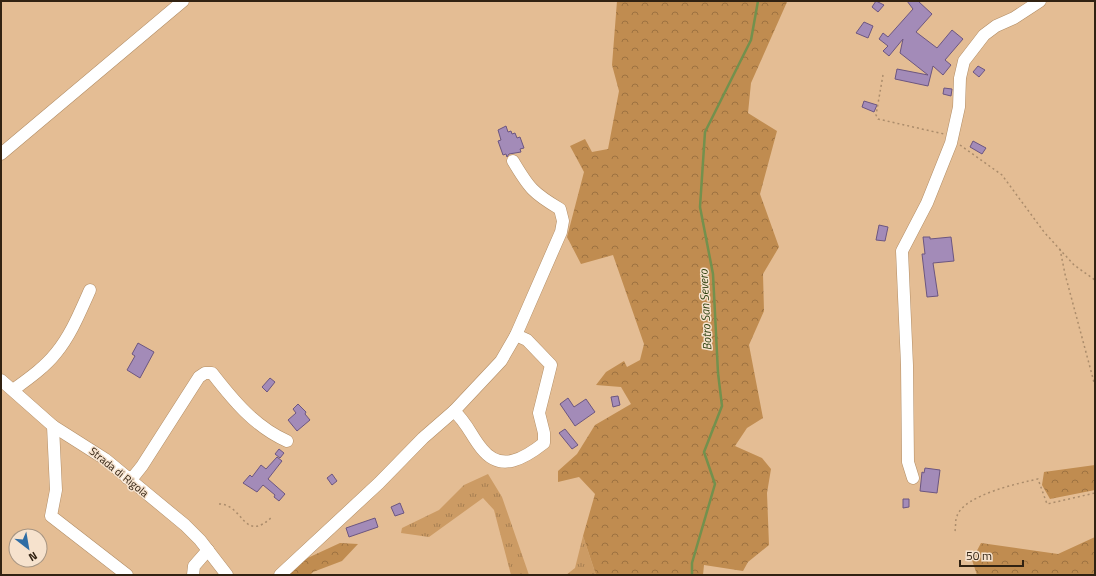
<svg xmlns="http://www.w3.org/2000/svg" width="1096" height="576" viewBox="0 0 1096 576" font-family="'Titillium Web',sans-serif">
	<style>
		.grass { fill: url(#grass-tufts) }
		.forest { fill: url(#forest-crowns) }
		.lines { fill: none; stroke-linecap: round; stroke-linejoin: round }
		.stream { stroke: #73914d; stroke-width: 2.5 }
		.building { fill: #a38bb8; stroke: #6c5680 }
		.minor-casing { stroke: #b28d65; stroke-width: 13 }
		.path { stroke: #ab8c6b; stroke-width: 1.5; stroke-dasharray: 2 3; stroke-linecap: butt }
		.minor { stroke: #fff; stroke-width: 12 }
		.labels { text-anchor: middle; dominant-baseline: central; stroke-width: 3; stroke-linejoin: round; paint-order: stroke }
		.street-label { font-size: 11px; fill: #312212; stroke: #f6e2cd }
		.water-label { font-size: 12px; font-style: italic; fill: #304311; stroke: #f6e2cd }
	</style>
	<defs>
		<pattern id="grass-tufts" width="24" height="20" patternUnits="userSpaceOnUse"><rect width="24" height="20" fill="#cc9b64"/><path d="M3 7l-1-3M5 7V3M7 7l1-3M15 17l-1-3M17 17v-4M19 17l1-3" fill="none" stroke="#a67e51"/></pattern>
		<pattern id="forest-crowns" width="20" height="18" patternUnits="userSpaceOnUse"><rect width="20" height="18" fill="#c08c50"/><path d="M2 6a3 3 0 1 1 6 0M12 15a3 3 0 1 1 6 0" fill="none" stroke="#9d7241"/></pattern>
	</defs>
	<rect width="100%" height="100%" fill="#e4bd94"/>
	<g class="grass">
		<path d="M488,474L502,497L529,575H511L494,510L483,498L429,537L401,533L402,528L439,510L464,485Z"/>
		<path d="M583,536L596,575H566L575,568Z"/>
	</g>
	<g class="forest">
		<path d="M617,1H789L787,2L751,83L748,113L777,131L760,194L779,247L763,274L764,311L749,345L763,418L747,428L735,446L762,458L771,469L767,493L769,545L748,562L743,571L704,565L703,575H596L583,536L595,494L579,477L558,482V471L577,454L595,425L631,404L621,387L596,385L606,372L624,361L627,367L640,360L644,344L613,255L581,264L567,237L584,172L570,146L585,139L592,152L608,149L619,91L612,65Z"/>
		<path d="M1095,465V490L1050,499L1042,485L1044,472Z"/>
		<path d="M1095,537V575H977L972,560L981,543L1058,554Z"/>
		<path d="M340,543L358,544L342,561L313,572L310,575H285L301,561Z"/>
	</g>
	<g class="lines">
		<path class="stream" d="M692,575V563L715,484L704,452L722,406L718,373L713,274L700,207L705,132L751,40L758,1"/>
	</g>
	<g class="building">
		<path d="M876,1L884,5L878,12L872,7Z"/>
		<path d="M907,1H918L932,14L916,32L937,48L952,30L963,39L945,60L951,65L943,75L933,66L928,86L895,79L897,69L928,75L900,53L903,39L889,56L883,51L888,46L879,39L883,33L888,37L913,9Z"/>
		<path d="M864,22L873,26L868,38L856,33Z"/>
		<path d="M978,66L985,70L979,77L973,72Z"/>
		<path d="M944,88L952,89L951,96L943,94Z"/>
		<path d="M864,101L877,105L874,112L862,107Z"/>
		<path d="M506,126L508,132L511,131L512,134L515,133L517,138L520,137L524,148L520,149L521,152L509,154L507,157L506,154L503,155L498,141L501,140L498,130Z"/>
		<path d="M973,141L986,148L982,154L970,147Z"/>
		<path d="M879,225L888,227L885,241L876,240Z"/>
		<path d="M923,237H930V239L951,237L954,261L933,263L938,296L927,297L922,254H925Z"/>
		<path d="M138,343L154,352L140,378L127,370L135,356L132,354Z"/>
		<path d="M270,378L275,382L267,392L262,387Z"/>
		<path d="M618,396L620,405L613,407L611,397Z"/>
		<path d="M568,398L574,407L586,399L595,412L575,426L560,404Z"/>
		<path d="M298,404L306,412L305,414L310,420L297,431L288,420L296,413L293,409Z"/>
		<path d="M565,429L578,445L572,449L559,433Z"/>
		<path d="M279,449L284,453L280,458L275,454Z"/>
		<path d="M277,457L282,461L268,479L285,494L279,501L274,497L275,495L263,485L257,492L243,483L250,475L252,477L261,465L266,469Z"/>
		<path d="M925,468L940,470L937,493L920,491L922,472L924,473Z"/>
		<path d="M332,474L337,481L332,485L327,478Z"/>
		<path d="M903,499H909V507L903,508Z"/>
		<path d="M400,503L404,513L395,516L391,507Z"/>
		<path d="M375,518L378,527L349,537L346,528Z"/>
	</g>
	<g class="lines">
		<g class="minor-casing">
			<g id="minor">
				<path d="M1,154L183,1"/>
				<path d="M1,380L53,426L105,459L185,525L200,540L227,575"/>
				<path d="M13,390C28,379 44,368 56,353C71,335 80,312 90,290"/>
				<path d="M454,411C468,424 471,436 482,449C501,473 525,458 544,443V433L539,413L551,365L527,340L516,335"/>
				<path d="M53,426L56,490L51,516L127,575"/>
				<path d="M127,478L134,476L142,466L199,377L205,373H212C233,400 255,427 287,441"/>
				<path d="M913,478L908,462L907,365L902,251L927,203L951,143L959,107L960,78L964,61L984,35L996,26L1014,18L1040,1"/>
				<path d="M193,575L194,566L208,550"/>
				<path d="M280,575L379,483L423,438L454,411L501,361L516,335L561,232L563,221L560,209C533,193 529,188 513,161"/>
			</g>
		</g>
		<g class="path">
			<path d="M883,75L876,115L878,119L944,134"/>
			<path d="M960,145L1002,175L1044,232L1074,265L1095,280"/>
			<path d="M1060,249L1065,274L1095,386"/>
			<path d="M219,504C244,504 243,545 273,516"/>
			<path d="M955,531C956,526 955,520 957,516C964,495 1019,483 1038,479L1047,504L1095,493"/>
		</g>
		<use href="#minor" class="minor"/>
	</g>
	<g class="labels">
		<g class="street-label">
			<text transform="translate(119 472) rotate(39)">Strada di Rigola</text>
		</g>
		<g class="water-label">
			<text transform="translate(705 310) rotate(-93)">Botro San Severo</text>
		</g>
	</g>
	<rect width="1096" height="576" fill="none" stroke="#312212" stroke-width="4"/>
	<g transform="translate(28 548) rotate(149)"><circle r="19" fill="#f6e2cd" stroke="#a79582"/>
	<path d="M0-3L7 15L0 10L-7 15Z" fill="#2f6da4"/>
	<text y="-6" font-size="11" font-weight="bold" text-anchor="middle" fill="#312212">N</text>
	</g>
	<path d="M960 560v6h63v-6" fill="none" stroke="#312212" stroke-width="2"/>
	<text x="966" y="560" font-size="12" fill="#312212" stroke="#f6e2cd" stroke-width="3" paint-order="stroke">50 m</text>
</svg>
